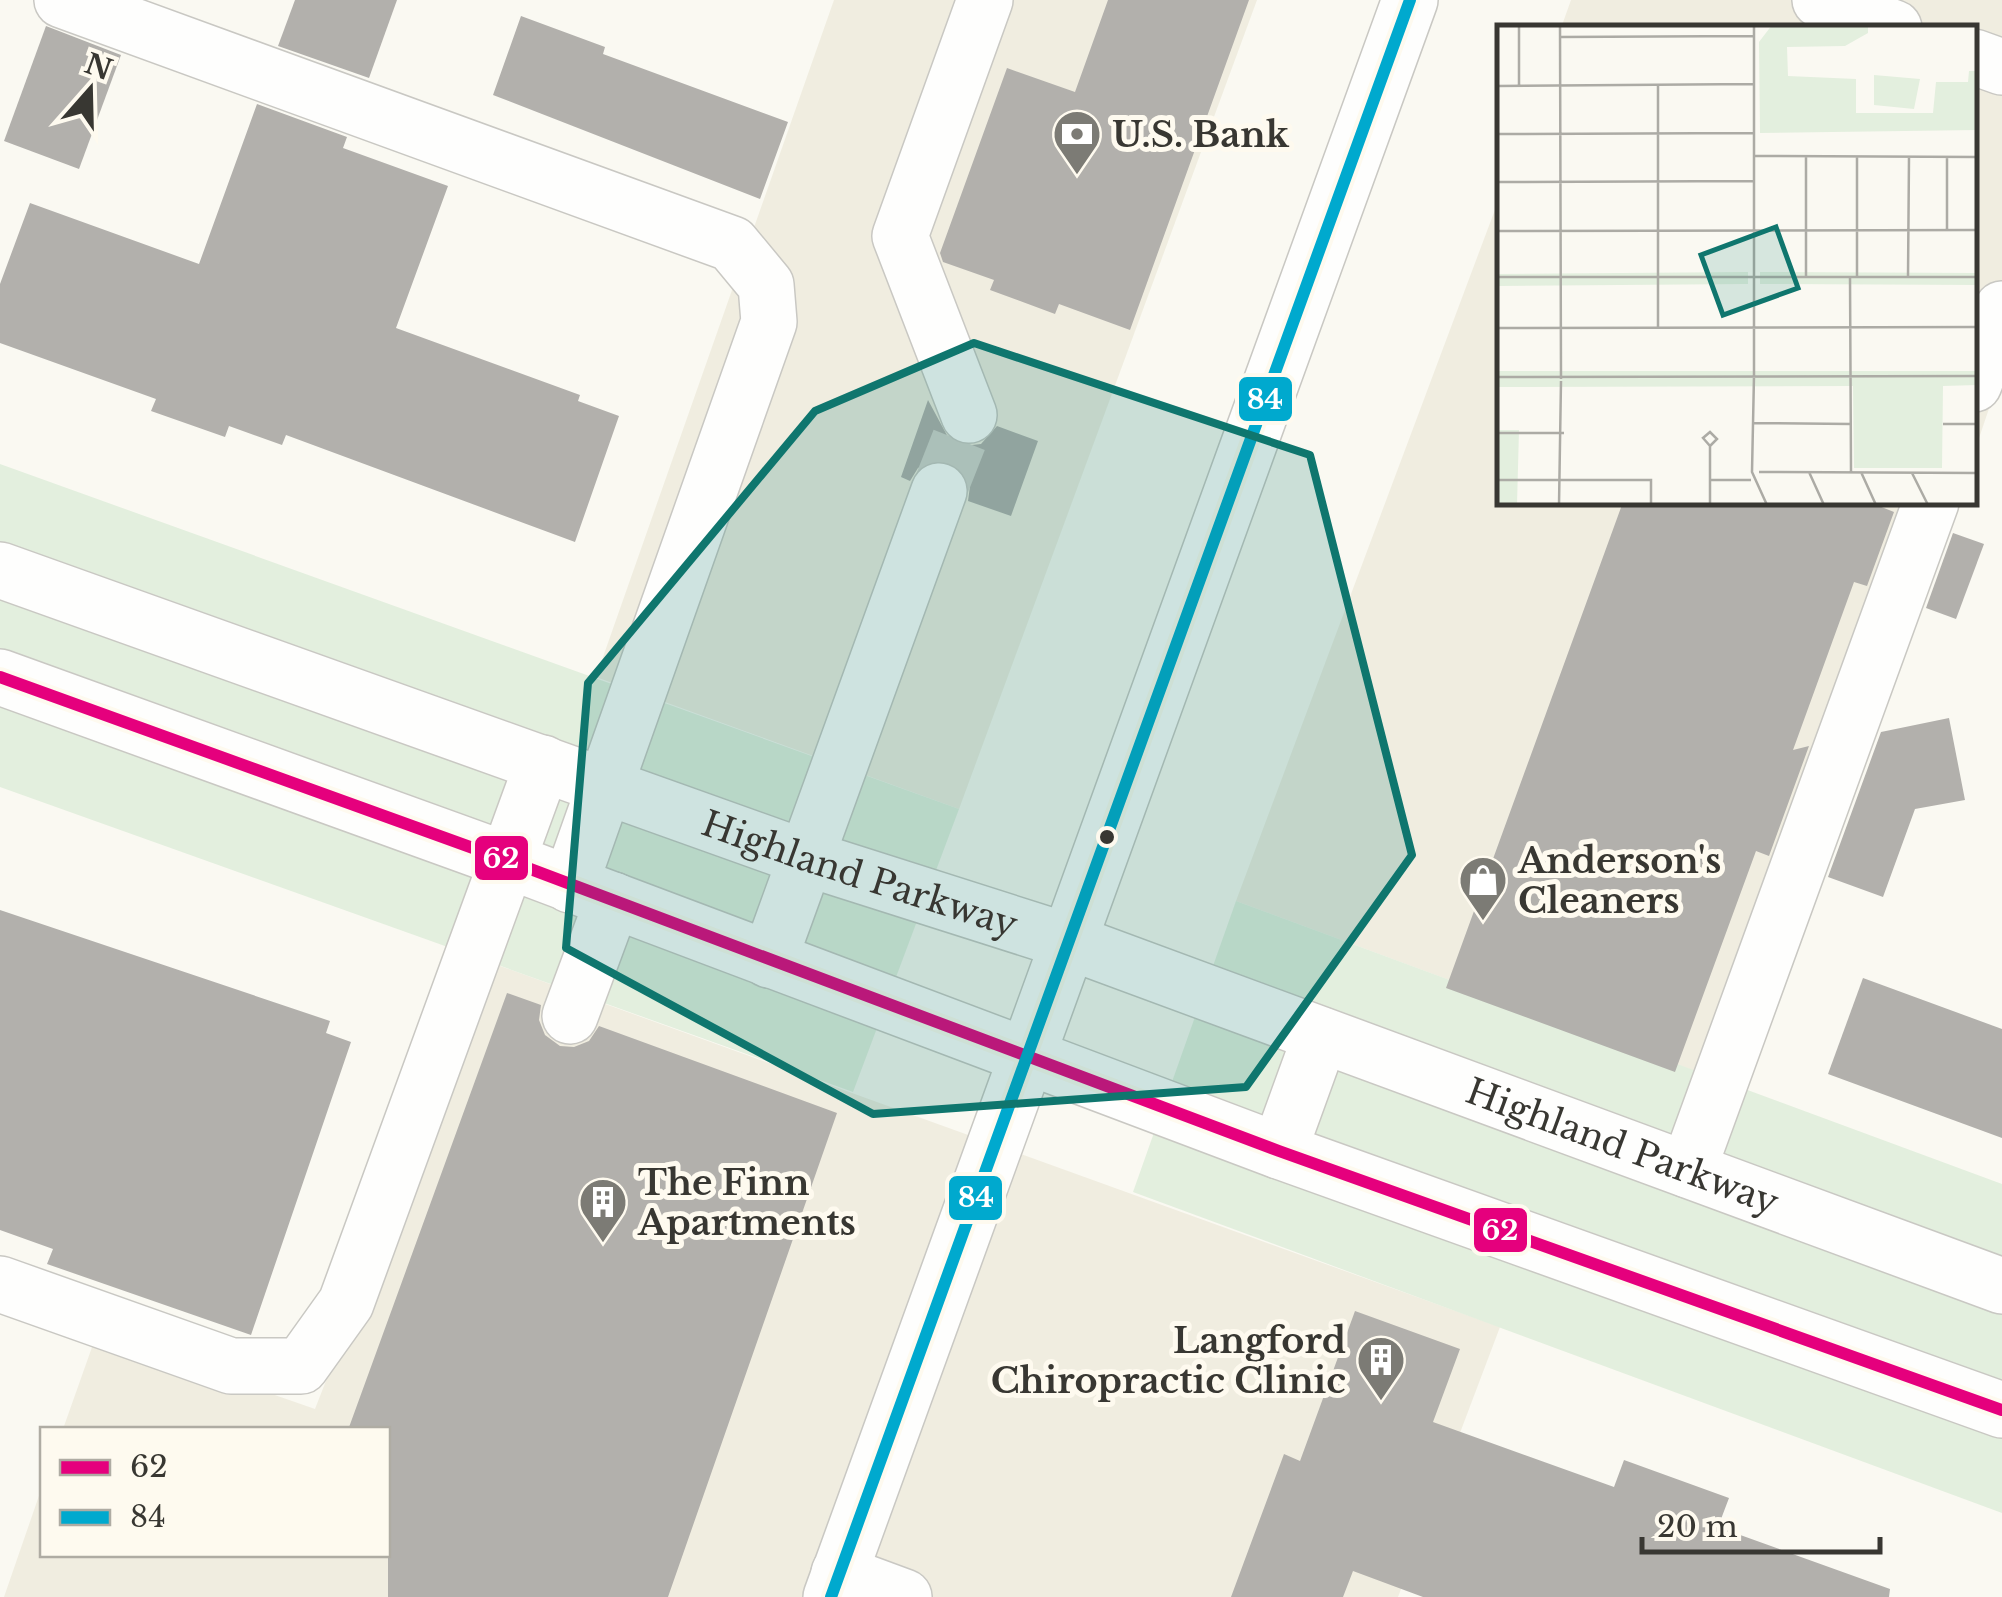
<svg xmlns="http://www.w3.org/2000/svg" width="2002" height="1597" viewBox="0 0 2002 1597" font-family="'Libre Baskerville',serif">
	<style>
		.built { fill: #f0ede0 }
		.green { fill: #e3efde }
		.building { fill: #b2b0ac }
		.lines { fill: none; stroke-linecap: round; stroke-linejoin: round }
		.minor-tunnel { stroke: #d3d2cc; stroke-width: 55; stroke-dasharray: 55 28; stroke-linecap: butt }
		.minor-casing { stroke: #c9c8c3; stroke-width: 58 }
		.minor { stroke: #fefefd; stroke-width: 55 }
		.bus-1-casing { stroke: #fefaef; stroke-width: 20 }
		.bus-2-casing { stroke: #fefaef; stroke-width: 20 }
		.bus-1 { stroke: #e5007d; stroke-width: 12 }
		.bus-2 { stroke: #00a9ce; stroke-width: 12 }
		.marked { fill: #0f766e; fill-opacity: 0.2; stroke: #0f766e; stroke-width: 8; stroke-linejoin: round }
		.bus-dot { fill: #383732; stroke: #fefaef; stroke-width: 4 }
		.labels { text-anchor: middle; dominant-baseline: central; stroke-width: 10; stroke-linejoin: round; paint-order: stroke }
		.poi-label { font-size: 35px; font-weight: bold; fill: #383732; stroke: #fefaef; text-anchor: start }
		.street-label { font-size: 35px; fill: #383732; stroke: #fefaef }
		.inset-road { fill: none; stroke: #acaba5; stroke-width: 2.5 }
		.view { fill: #0f766e; fill-opacity: 0.15; stroke: #0f766e; stroke-width: 5 }
		.inset-edge { fill: none; stroke: #383732; stroke-width: 5 }
		.line-badge { stroke: #fefaef; stroke-width: 4 }
		.badge-label { font-size: 28px; text-anchor: middle; font-weight: bold; fill: #fff }
	</style>
	<rect width="100%" height="100%" fill="#faf9f2"/>
	<g class="built">
		<path d="M834,0H1257L959,809L596,677Z"/>
		<path d="M1571,0H2002V370L1975,450L1974,28H1561Z"/>
		<path d="M1499,199L1500,502L1956,503L1746,1090L1236,901Z"/>
		<path d="M489,962L1500,1327L1398,1597H4L42,1487V1554H388V1430L63,1429L97,1333L315,1409Z"/>
	</g>
	<g class="green">
		<path d="M0,464L959,809L853,1092L0,787Z"/>
		<path d="M1236,901L2002,1184V1513L1133,1192Z"/>
	</g>
	<g class="building">
		<path d="M295,0H397L369,78L278,46Z"/>
		<path d="M1108,0H1249L1130,330L1059,304L1055,314L990,290L994,280L943,262L940,253L1007,68L1075,92Z"/>
		<path d="M521,16L605,47L603,54L788,122L760,199L493,95Z"/>
		<path d="M46,26L121,55L79,169L4,141Z"/>
		<path d="M257,104L347,137L343,148L448,186L396,328L580,395L578,401L619,416L575,542L286,435L282,445L229,426L225,437L151,411L156,399L0,343V284L30,203L199,264Z"/>
		<path d="M928,400L949,439L963,446L981,444L997,426L1038,441L1011,516L968,501L970,486L963,472L949,461H933L918,468L910,481L901,477Z"/>
		<path d="M1623,502H1869L1894,512L1867,586L1854,582L1793,750L1809,746L1769,856L1756,851L1675,1072L1446,988Z"/>
		<path d="M1953,533L1984,544L1956,619L1926,608Z"/>
		<path d="M1949,718L1965,800L1915,809L1883,897L1828,877L1881,732Z"/>
		<path d="M0,910L330,1021L326,1033L351,1042L251,1335L47,1264L53,1249L0,1230Z"/>
		<path d="M1863,978L2002,1029V1138L1828,1074Z"/>
		<path d="M507,993L541,1005L539,1020L545,1035L560,1046L574,1047L589,1041L599,1026L837,1113L668,1597H388V1430H348Z"/>
		<path d="M1355,1311L1460,1349L1433,1422L1614,1487L1624,1460L1729,1498L1718,1527L1890,1589L1889,1597H1423L1353,1571L1343,1597H1231L1284,1454L1300,1461Z"/>
	</g>
	<g class="lines">
		<path class="minor-tunnel" d="M939,491L969,415"/>
		<g class="minor-casing">
			<g id="minor">
				<path d="M62,0L732,244L766,285L769,322L570,885"/>
				<path d="M1820,0L1894,28"/>
				<path d="M1974,57L2002,67"/>
				<path d="M1974,384L2002,309"/>
				<path d="M969,415L900,236L985,0"/>
				<path id="s1" d="M0,570L806,858L1070,942L2002,1286"/>
				<path d="M0,677L509,861L1279,1151L2002,1410"/>
				<path d="M769,960L939,491"/>
				<path d="M570,1016L613,900"/>
				<path d="M1279,1151L1321,1035"/>
				<path d="M1688,1170L1931,502"/>
				<path d="M0,1284L231,1366H301L346,1303L543,763"/>
				<path d="M839,1573L904,1597"/>
				<path d="M831,1597L1410,0"/>
			</g>
		</g>
		<use href="#minor" class="minor"/>
		<g class="bus-1-casing">
			<path id="bus-1" d="M0,677L509,861L1279,1151L2002,1410"/>
		</g>
		<g class="bus-2-casing">
			<path id="bus-2" d="M831,1597L1410,0"/>
		</g>
		<use href="#bus-1" class="bus-1"/>
		<use href="#bus-2" class="bus-2"/>
	</g>
	<path class="marked" d="M974,343L1310,455L1412,855L1246,1087L873,1114L566,948L588,683L815,411Z"/>
	<defs>
		<g id="bank-pin" transform="scale(2.5)"><path d="M0 17L-7.5 6A9.5 9.5 0 1 1 7.5 6Z" fill="#7c7b75" stroke="#fefaef"/><path d="M-6-4H6V4H-6ZM0-2.3a2.3 2.3 0 1 0 0 4.6a2.3 2.3 0 1 0 0-4.6Z" fill="#fff"/></g>
		<g id="shop-pin" transform="scale(2.5)"><path d="M0 17L-7.5 6A9.5 9.5 0 1 1 7.5 6Z" fill="#7c7b75" stroke="#fefaef"/><path d="M-5-2.5h2.3a2.7 3.5 0 0 1 5.4 0H5L5.5 6h-11ZM-1.5-2.5h3a1.5 2.3 0 0 0-3 0Z" fill="#fff"/></g>
		<g id="building-pin" transform="scale(2.5)"><path d="M0 17L-7.5 6A9.5 9.5 0 1 1 7.5 6Z" fill="#7c7b75" stroke="#fefaef"/><path d="M-4-6H4V6H1V3H-1V6H-4ZM-2.5-4.3h1.7v1.8h-1.7ZM.8-4.3h1.7v1.8H.8ZM-2.5-1h1.7V.8h-1.7ZM.8-1h1.7V.8H.8Z" fill="#fff"/></g>
	</defs>
	<g fill-rule="evenodd">
		<use href="#bank-pin" x="1077" y="134"/>
		<use href="#shop-pin" x="1483" y="880"/>
		<use href="#building-pin" x="603" y="1202"/>
		<use href="#building-pin" x="1381" y="1360"/>
	</g>
	<circle class="bus-dot" cx="1107" cy="837" r="9"/>
	<g class="labels">
		<g class="poi-label">
			<text x="1112" y="134">U.S. Bank</text>
			<text x="1518" y="860">Anderson's<tspan x="1518" dy="40">Cleaners</tspan></text>
			<text x="638" y="1182">The Finn<tspan x="638" dy="40">Apartments</tspan></text>
			<text x="1346" y="1340" text-anchor="end">Langford<tspan x="1346" dy="40">Chiropractic Clinic</tspan></text>
		</g>
		<g class="street-label">
			<text stroke="none"><textPath href="#s1" startOffset="912">Highland Parkway</textPath></text>
			<text stroke="none"><textPath href="#s1" startOffset="1722">Highland Parkway</textPath></text>
		</g>
	</g>
	<g transform="translate(1497 25)">
		<rect width="480" height="480" fill="#faf9f2"/>
		<path d="M275,0H371V8L348,21L290,22L291,51L359,54V88H436L439,57H471L472,46H480V105L263,108L262,17ZM377,50L423,54L417,84L377,80ZM251,247V259L0,261V249ZM263,247L480,248V260L263,259ZM0,346H480V360L446,361L445,443H357L356,361L0,362ZM0,405H22L20,480H0Z" fill="#e3efde"/>
		<path class="inset-road" d="M22,0V60M63,0L64,354M257,0V351M63,12L257,11M0,61L257,59M0,109L257,108M257,131L480,132M309,131V251M360,131V252M450,132V205M0,157L257,156M0,206L480,205M353,251L354,447M0,252H480M411,252L412,132M161,302V60M0,303L480,302M257,351L255,447L270,480M0,352L480,351M255,398L354,399M446,399H480M0,408H67M213,421L220,414L213,407L206,413L213,421V480M262,447L480,448M312,447L327,480M364,447L379,480M415,448L431,480M0,455H154V480M213,455H254M62,480L64,356"/>
		<path class="view" d="M279,202L301,263L226,290L204,230Z"/>
		<rect width="480" height="480" class="inset-edge"/>
	</g>
	<g class="line-badge">
		<rect x="1237" y="375" width="57" height="48" rx="10" fill="#00a9ce"/>
		<rect x="473" y="834" width="57" height="48" rx="10" fill="#e5007d"/>
		<rect x="947" y="1174" width="57" height="48" rx="10" fill="#00a9ce"/>
		<rect x="1472" y="1206" width="57" height="48" rx="10" fill="#e5007d"/>
	</g>
	<g class="badge-label">
		<text x="1265" y="409">84</text>
		<text x="501" y="868">62</text>
		<text x="976" y="1207">84</text>
		<text x="1500" y="1240">62</text>
	</g>
	<rect x="40" y="1427" width="350" height="130" fill="#fefaef" stroke="#afaca3" stroke-width="2.5"/>
	<rect x="60" y="1460" width="50" height="15" fill="#e5007d" stroke="#afaca3" stroke-width="2.5"/>
	<text x="130" y="1477" font-size="30" fill="#383732">62</text>
	<rect x="60" y="1510" width="50" height="15" fill="#00a9ce" stroke="#afaca3" stroke-width="2.5"/>
	<text x="130" y="1527" font-size="30" fill="#383732">84</text>
	<g transform="translate(90 90) rotate(20)" stroke="#fefaef" stroke-width="8" paint-order="stroke">
	<path d="M0-8L18 38L0 25L-18 38Z" fill="#383732"/>
	<text y="-15" font-size="28" font-weight="bold" text-anchor="middle" fill="#383732">N</text>
	</g>
	<path d="M1642 1537v15h238v-15" fill="none" stroke="#383732" stroke-width="5"/>
	<text x="1657" y="1537" font-size="30" fill="#383732" stroke="#fefaef" stroke-width="8" paint-order="stroke">20 m</text>
</svg>
